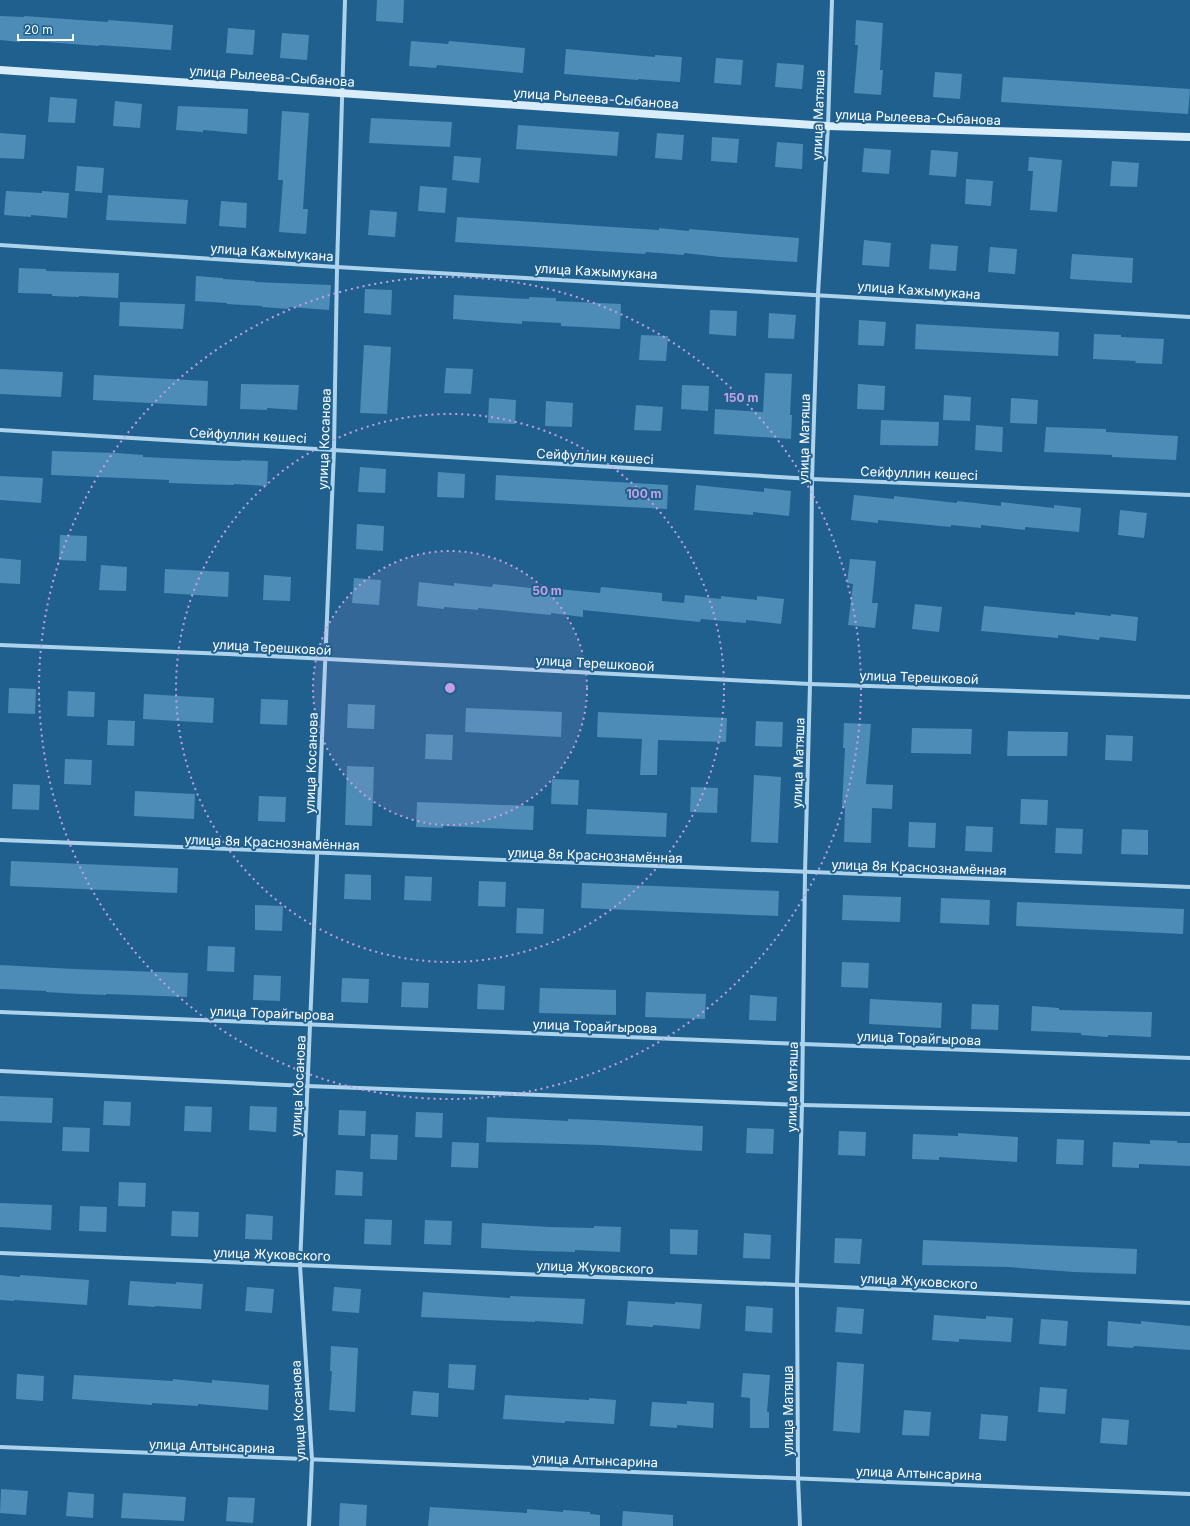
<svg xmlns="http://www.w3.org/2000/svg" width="1190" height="1526" viewBox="0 0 1190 1526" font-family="Inter,sans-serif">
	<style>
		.building { fill: #4c8cb7 }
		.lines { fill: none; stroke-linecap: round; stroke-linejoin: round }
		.street { stroke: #add3ec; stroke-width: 4 }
		.secondary { stroke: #d9ecf9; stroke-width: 8 }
		.ring { fill: none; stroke: #c4a0e2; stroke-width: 2; stroke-dasharray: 2 4 }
		.labels { text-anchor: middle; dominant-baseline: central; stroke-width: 4; stroke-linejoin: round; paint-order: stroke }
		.street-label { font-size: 13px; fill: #fff; stroke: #1f608e }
		.centre { fill: #c4a0e2; stroke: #1f608e; stroke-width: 2 }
		.ring-label { font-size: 12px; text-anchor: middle; font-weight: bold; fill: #c4a0e2; stroke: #1f608e; stroke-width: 4; stroke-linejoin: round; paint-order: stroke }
	</style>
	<rect width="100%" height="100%" fill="#1f608e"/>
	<g class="building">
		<path d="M377,0H404L403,23L376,21Z"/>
		<path d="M0,16L24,17V16L108,22V20L173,25L171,50L99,45V46L20,40V42L0,40Z"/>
		<path d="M856,20L883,23L880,70H883L881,95L854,93L858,45H855Z"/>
		<path d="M228,28L255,30L253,55L226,53Z"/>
		<path d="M282,33L309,35L307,60L280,58Z"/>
		<path d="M411,41L448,44L449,41L525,48L523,73L437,65L436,68L409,66Z"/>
		<path d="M566,49L655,57V55L682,57L680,82L638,79V80L564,74Z"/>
		<path d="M716,58L743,60L741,85L714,83Z"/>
		<path d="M777,63L804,65L802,89L775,87Z"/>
		<path d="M935,72L962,74L960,99L933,97Z"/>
		<path d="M1003,77L1190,89L1188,114L1001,102Z"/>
		<path d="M50,97L77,99L75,123L48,122Z"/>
		<path d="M115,101L142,104L140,128L113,126Z"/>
		<path d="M178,106L248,109L247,134L203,130V132L176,130Z"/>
		<path d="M282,111L309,113L303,209H308L306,234L279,232L283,180H278Z"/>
		<path d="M371,118L452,122L450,147L369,143Z"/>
		<path d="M518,125L619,132L617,156L516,149Z"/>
		<path d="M0,133L26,135L24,159L0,158Z"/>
		<path d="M657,133L684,135L682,160L655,158Z"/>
		<path d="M712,137L739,139L737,163L711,161Z"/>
		<path d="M777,142L803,144L802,169L775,167Z"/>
		<path d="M864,148L891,150L889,174L862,172Z"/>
		<path d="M931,150L958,152L956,177L929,175Z"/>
		<path d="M454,156L481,158L479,183L452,180Z"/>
		<path d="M1029,157L1062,160L1057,212L1030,210L1033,171H1028Z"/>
		<path d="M1112,161L1139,163L1137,187L1110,186Z"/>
		<path d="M77,166L104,168L102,193L75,191Z"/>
		<path d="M966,179L993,181L991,206L965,204Z"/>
		<path d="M420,186L447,188L445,213L418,211Z"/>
		<path d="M6,191L42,193V191L69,193L67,218L31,215V217L4,215Z"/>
		<path d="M108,195L188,200L186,224L106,220Z"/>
		<path d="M221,201L247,203L246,228L219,226Z"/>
		<path d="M370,210L397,212L395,237L368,235Z"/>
		<path d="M457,217L659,230V228L689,231V229L799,238L797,262L720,257L684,253V255L646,252L645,254L455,242Z"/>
		<path d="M864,240L891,243L889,267L862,265Z"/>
		<path d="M931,244L958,246L956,271L929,269Z"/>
		<path d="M990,247L1017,249L1015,274L988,272Z"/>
		<path d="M1072,254L1133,258L1132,283L1070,279Z"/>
		<path d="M19,268L46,269V271L119,273L118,298L79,296V297L52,296V294L18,293Z"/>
		<path d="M196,276L223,278V279L255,281V282L331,285L329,310L289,307V309L262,307V306L227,304V303L195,301Z"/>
		<path d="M365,289L392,290L391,315L364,313Z"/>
		<path d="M454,295L529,299V297L556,298V301L621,304L620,329L561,326V323L522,321V324L453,319Z"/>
		<path d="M120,302L185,304L183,329L119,326Z"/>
		<path d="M710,310L737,311L736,336L709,334Z"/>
		<path d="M769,313L796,315L794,339L768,338Z"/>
		<path d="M859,320L886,322L884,346L858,345Z"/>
		<path d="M916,324L1059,332L1058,356L915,349Z"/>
		<path d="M1094,334L1121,335V337L1164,339L1162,364L1135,363L1136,361L1093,359Z"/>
		<path d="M641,335L668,336L666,361L639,360Z"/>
		<path d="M364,345L391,347L387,414L360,413Z"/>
		<path d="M446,368L473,369L471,394L444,393Z"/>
		<path d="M0,369L63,372L61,397L0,394Z"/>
		<path d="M765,373L792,374L790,415H792L791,439L714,434L715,409L763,412Z"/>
		<path d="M94,375L208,381L207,406L93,400Z"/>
		<path d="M241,384L299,385L297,410L267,408V410L240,409Z"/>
		<path d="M858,384L885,386L884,410L857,409Z"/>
		<path d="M682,385L709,386L708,411L681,409Z"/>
		<path d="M944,395L971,397L970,421L943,420Z"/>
		<path d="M489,398L516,400L515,424L488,423Z"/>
		<path d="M1011,398L1038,400L1037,424L1010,423Z"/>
		<path d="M546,401L573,403L572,427L545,426Z"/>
		<path d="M636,405L663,407L661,431L634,430Z"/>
		<path d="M881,420L939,422L938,446L880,445Z"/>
		<path d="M976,425L1003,427L1002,452L975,450Z"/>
		<path d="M1046,427L1106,429V432L1178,436L1176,460L1112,457V455L1044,452Z"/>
		<path d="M52,451L117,453L143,455V457L208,460L241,461V460L268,461L267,486L234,484V485L196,484L169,483V480L51,475Z"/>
		<path d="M360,467L386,469L385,493L358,492Z"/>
		<path d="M438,472L465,474L464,498L437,497Z"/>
		<path d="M496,475L668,485L667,509L495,500Z"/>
		<path d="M0,476L43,478L41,503L0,500Z"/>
		<path d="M696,485L764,492V488L791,491L789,516L753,512V515L694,510Z"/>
		<path d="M854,495L894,499V496L957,503V501L1001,506V502L1054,508V505L1081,508L1079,532L1025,527V530L981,525V528L951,525V527L878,520V523L851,520Z"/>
		<path d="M1120,510L1147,513L1144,538L1118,535Z"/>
		<path d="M357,524L384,526L383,551L356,549Z"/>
		<path d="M60,535L87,536L86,561L59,560Z"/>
		<path d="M0,558L21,560L20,584L0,583Z"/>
		<path d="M850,559L876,561L872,603H878L875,628L848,625L853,584L847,583Z"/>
		<path d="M101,565L127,567L126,591L99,590Z"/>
		<path d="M165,569L229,572L228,597L164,593Z"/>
		<path d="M264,575L291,577L290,601L263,600Z"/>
		<path d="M354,578L381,580L379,605L352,603Z"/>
		<path d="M419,582L454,586V583L492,587L493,584L558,591V589L600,593L601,587L662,593V601L684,603L685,595L721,599V596L757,600V596L784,599L781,624L746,620V623L701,619L700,622L583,610V617L551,613V615L478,608V610L444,607V609L417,606Z"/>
		<path d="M915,604L942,607L939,632L912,629Z"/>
		<path d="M984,606L1075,615V612L1111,616V614L1138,617L1136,641L1100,637L1099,640L1058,635V638L981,631Z"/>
		<path d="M9,688L36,689L35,714L8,713Z"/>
		<path d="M68,691L95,692L94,717L67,716Z"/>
		<path d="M144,694L214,698L213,723L143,719Z"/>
		<path d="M261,699L288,700L287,725L260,724Z"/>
		<path d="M348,704L375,705L374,729L347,728Z"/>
		<path d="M466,708L562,712L561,737L465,732Z"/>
		<path d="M598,712L727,718L726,742L658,740L657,775H640L642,739L597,737Z"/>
		<path d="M108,720L135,721L134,746L107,745Z"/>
		<path d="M756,721L783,722L782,747L755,746Z"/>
		<path d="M844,723L871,724L866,784L893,785L892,809L872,808L871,843L844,842L845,807H842L845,748H843Z"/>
		<path d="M912,728L972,729L971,754L911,753Z"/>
		<path d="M1008,731L1068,732L1067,756H1007Z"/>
		<path d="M426,734L453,735L452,760L425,759Z"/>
		<path d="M1106,735L1133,736L1132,761L1105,760Z"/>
		<path d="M65,759L92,760L91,785L64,784Z"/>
		<path d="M347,766L374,767L372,826L345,825Z"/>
		<path d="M754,775L781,777L778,843L751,842Z"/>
		<path d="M552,779L579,780L578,805L551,804Z"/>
		<path d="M13,784L40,785L39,810L12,809Z"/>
		<path d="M691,787L718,788L717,813L690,812Z"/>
		<path d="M135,791L195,794L194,819L134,816Z"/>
		<path d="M259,796L286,797L285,822L258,821Z"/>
		<path d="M1021,799L1048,800L1047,825L1020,824Z"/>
		<path d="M417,802L534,806L533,830L443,826V828L416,827Z"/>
		<path d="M587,809L667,813L666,837L586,834Z"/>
		<path d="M909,822L936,823L935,848L908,847Z"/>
		<path d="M966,826L993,827L992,852L965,851Z"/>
		<path d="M1056,828L1083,829L1082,854L1055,853Z"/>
		<path d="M1122,829L1148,830V855L1121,854Z"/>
		<path d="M11,861L178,868L177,893L10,886Z"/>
		<path d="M345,874L371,875V900L344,899Z"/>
		<path d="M405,876L432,877L431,901L404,900Z"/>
		<path d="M479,881L506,882L505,907L478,906Z"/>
		<path d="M582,883L779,891L778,916L581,908Z"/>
		<path d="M843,895L901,897L900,922L842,920Z"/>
		<path d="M941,898L990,900L989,925L940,923Z"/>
		<path d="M1017,902L1184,909L1183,934L1016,926Z"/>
		<path d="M255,905L283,906L282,931L255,930Z"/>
		<path d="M517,908L544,909L543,934L516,933Z"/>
		<path d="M208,946L235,947L234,972L207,971Z"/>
		<path d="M842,962L869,963L868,988L841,987Z"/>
		<path d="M0,965L74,969L188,973L187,997L106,994V995L79,994L46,992V991L0,989Z"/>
		<path d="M254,975L281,976L280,1001L253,1000Z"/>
		<path d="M342,978L369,979L368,1003L341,1002Z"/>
		<path d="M402,982L429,983L428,1008L401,1007Z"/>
		<path d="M478,984L505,986L504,1010L477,1009Z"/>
		<path d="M540,988L616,990V1015L539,1013Z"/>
		<path d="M646,992L706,994L705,1019L645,1017Z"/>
		<path d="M750,995L777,997L776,1021L749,1020Z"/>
		<path d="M870,999L942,1003L941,1028L869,1024Z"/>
		<path d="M972,1004L999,1005L998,1030L971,1029Z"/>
		<path d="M1032,1006L1059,1008V1010L1152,1012L1151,1037L1108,1035V1037L1081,1035V1033L1031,1031Z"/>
		<path d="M0,1096L53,1098L52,1123L0,1121Z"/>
		<path d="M104,1101L131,1102L130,1126L103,1125Z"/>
		<path d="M185,1106L212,1107L211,1132L184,1131Z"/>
		<path d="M250,1106L277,1107L276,1132L249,1130Z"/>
		<path d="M339,1110L366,1111L365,1136L338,1135Z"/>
		<path d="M416,1112L443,1113L442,1138L415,1137Z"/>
		<path d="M487,1117L568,1121V1119L595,1120L703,1126L702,1151L600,1145L486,1142Z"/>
		<path d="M63,1127L90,1128L89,1152L62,1151Z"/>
		<path d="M747,1128L774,1129L773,1154L746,1153Z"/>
		<path d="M839,1131L866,1132L865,1156L838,1155Z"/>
		<path d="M958,1133L1018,1137L1017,1162L939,1157V1160L912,1159L913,1134L958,1136Z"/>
		<path d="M371,1134L398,1135L397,1160L370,1159Z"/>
		<path d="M1057,1139L1084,1140L1083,1165L1056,1164Z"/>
		<path d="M1150,1140L1177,1141V1143H1190V1166L1139,1164V1168L1112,1167L1113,1142L1150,1144Z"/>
		<path d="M452,1142L479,1143L478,1168L451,1167Z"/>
		<path d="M336,1170L363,1172L362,1196L335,1195Z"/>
		<path d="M119,1182L146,1183L145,1207L118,1206Z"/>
		<path d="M0,1203L52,1205L51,1230L0,1227Z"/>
		<path d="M80,1206L107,1207L106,1232L79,1231Z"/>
		<path d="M172,1211L199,1212L198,1237L171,1236Z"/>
		<path d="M246,1214L273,1216L272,1240L245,1239Z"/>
		<path d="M365,1219L392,1220L391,1245L364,1244Z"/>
		<path d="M425,1220L452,1221L451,1245L424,1244Z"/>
		<path d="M482,1223L549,1227L594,1228V1226L621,1227L620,1252L575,1250V1252L537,1251L481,1248Z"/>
		<path d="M670,1229L698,1230L697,1255L670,1254Z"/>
		<path d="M744,1233L771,1235L770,1259L743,1258Z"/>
		<path d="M835,1238L862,1239L860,1264L834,1263Z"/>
		<path d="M923,1240L1137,1249L1136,1274L1074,1272L1007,1267L922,1265Z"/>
		<path d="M0,1275L20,1277V1275L89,1280L87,1305L14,1300V1301L0,1300Z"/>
		<path d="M130,1281L176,1284V1282L203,1284L201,1309L155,1306V1307L128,1305Z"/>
		<path d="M247,1287L274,1289L272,1313L245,1311Z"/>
		<path d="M334,1287L361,1289L359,1313L332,1311Z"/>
		<path d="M423,1292L510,1298V1296L585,1299L583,1324L535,1321V1322L421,1317Z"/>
		<path d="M628,1301L675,1304V1302L702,1304L700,1329L653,1325V1327L626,1325Z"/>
		<path d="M746,1306L773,1308L772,1333L745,1331Z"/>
		<path d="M837,1307L864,1309L862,1334L835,1332Z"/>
		<path d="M934,1315L986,1319V1316L1013,1318L1011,1342L959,1339V1342L932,1340Z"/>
		<path d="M1041,1319L1068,1321L1066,1346L1039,1344Z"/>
		<path d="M1108,1321L1141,1324V1321L1190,1326V1350L1134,1346L1133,1348L1107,1346Z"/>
		<path d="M331,1346L358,1348L355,1412L329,1410L332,1371H330Z"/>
		<path d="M837,1362L864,1364L860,1433L833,1431Z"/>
		<path d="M449,1364L476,1365L474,1390L448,1388Z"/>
		<path d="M743,1373L770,1375L767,1412H769V1428H750V1398L741,1397Z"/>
		<path d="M17,1374L44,1376L43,1401L16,1399Z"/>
		<path d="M74,1375L173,1381V1379L212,1383V1380L269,1385L268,1410L198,1404V1406L152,1403V1405L72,1399Z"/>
		<path d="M1040,1387L1067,1389L1065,1414L1038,1412Z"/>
		<path d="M413,1391L439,1393L438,1417L411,1415Z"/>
		<path d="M505,1395L589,1400V1398L616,1400L614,1424L565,1421V1423L503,1419Z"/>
		<path d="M687,1401L714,1403L713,1428L677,1425V1428L650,1426L652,1402L687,1404Z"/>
		<path d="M904,1410L931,1412L929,1436L902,1435Z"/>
		<path d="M981,1414L1008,1416L1006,1441L979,1439Z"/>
		<path d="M1102,1418L1129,1420L1127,1445L1100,1443Z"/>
		<path d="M1,1489L28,1491L26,1515L0,1513Z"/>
		<path d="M68,1492L94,1494L93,1518L66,1516Z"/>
		<path d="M123,1493L186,1497L184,1521L121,1518Z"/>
		<path d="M228,1497L255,1498L253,1523L226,1521Z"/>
		<path d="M340,1503L367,1505L366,1526H339Z"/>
		<path d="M430,1507L527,1513V1509L563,1512V1510L590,1512V1514L600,1515V1526H428Z"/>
		<path d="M623,1511L673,1515V1526H622Z"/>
	</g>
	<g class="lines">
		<g class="street">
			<path d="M0,245L337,267L1190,317"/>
			<path d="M0,430L812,479L1190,495"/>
			<path d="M0,645L228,654L810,684L1190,697"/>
			<path d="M0,840L1190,887"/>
			<path d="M0,1012L802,1044L1190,1058"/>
			<path d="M0,1071L307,1086L802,1105L1190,1114"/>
			<path d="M0,1253L797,1285L1190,1303"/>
			<path d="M0,1447L1190,1494"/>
			<path d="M309,1526L312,1460L300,1265L334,450L337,267L345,0"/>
			<path d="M800,1526L798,1478L797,1285L802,1105L805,873L810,684L812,479L818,294L828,126L832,0"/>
		</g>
		<path class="secondary" d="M0,70L828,126L1190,137"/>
	</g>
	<circle cx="450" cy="688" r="137" fill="#c4a0e2" fill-opacity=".12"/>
	<g class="ring">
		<circle cx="450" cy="688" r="137"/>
		<circle cx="450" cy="688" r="274"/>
		<circle cx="450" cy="688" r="411"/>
	</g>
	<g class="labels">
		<g class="street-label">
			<text transform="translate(272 76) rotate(4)">улица Рылеева-Сыбанова</text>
			<text transform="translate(596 98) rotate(4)">улица Рылеева-Сыбанова</text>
			<text transform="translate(818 115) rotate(-88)">улица Матяша</text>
			<text transform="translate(918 117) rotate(2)">улица Рылеева-Сыбанова</text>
			<text transform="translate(272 252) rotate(4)">улица Кажымукана</text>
			<text transform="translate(596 271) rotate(3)">улица Кажымукана</text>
			<text transform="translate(919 290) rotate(4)">улица Кажымукана</text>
			<text transform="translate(248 435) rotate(3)">Сейфуллин көшесі</text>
			<text transform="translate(324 439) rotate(-88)">улица Косанова</text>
			<text transform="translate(804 439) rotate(-89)">улица Матяша</text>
			<text transform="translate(595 456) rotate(3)">Сейфуллин көшесі</text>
			<text transform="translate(919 473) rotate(2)">Сейфуллин көшесі</text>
			<text transform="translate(272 647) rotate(3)">улица Терешковой</text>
			<text transform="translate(595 663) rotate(3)">улица Терешковой</text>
			<text transform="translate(919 677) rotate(2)">улица Терешковой</text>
			<text transform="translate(311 763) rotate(-88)">улица Косанова</text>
			<text transform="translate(798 763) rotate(-88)">улица Матяша</text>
			<text transform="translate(272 842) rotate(2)">улица 8я Краснознамённая</text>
			<text transform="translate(595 855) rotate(2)">улица 8я Краснознамённая</text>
			<text transform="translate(919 867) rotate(2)">улица 8я Краснознамённая</text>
			<text transform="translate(272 1013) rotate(2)">улица Торайгырова</text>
			<text transform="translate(595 1026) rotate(2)">улица Торайгырова</text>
			<text transform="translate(919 1038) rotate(2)">улица Торайгырова</text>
			<text transform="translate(298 1086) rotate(-87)">улица Косанова</text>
			<text transform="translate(792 1087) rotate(-89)">улица Матяша</text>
			<text transform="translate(272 1254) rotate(2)">улица Жуковского</text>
			<text transform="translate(595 1267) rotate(2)">улица Жуковского</text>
			<text transform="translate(919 1281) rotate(3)">улица Жуковского</text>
			<text transform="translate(298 1411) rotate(-93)">улица Косанова</text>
			<text transform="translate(788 1411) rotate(-90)">улица Матяша</text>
			<text transform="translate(212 1446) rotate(2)">улица Алтынсарина</text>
			<text transform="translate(595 1460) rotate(2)">улица Алтынсарина</text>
			<text transform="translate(919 1473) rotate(2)">улица Алтынсарина</text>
		</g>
	</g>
	<circle cx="450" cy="688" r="6" class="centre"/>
	<g class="ring-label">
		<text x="741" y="402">150 m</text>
		<text x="644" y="498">100 m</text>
		<text x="547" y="595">50 m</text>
	</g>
	<path d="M18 34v6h55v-6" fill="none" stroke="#ffffff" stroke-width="2"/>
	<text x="24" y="34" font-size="12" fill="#ffffff" stroke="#1f608e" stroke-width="3" paint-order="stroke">20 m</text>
</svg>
